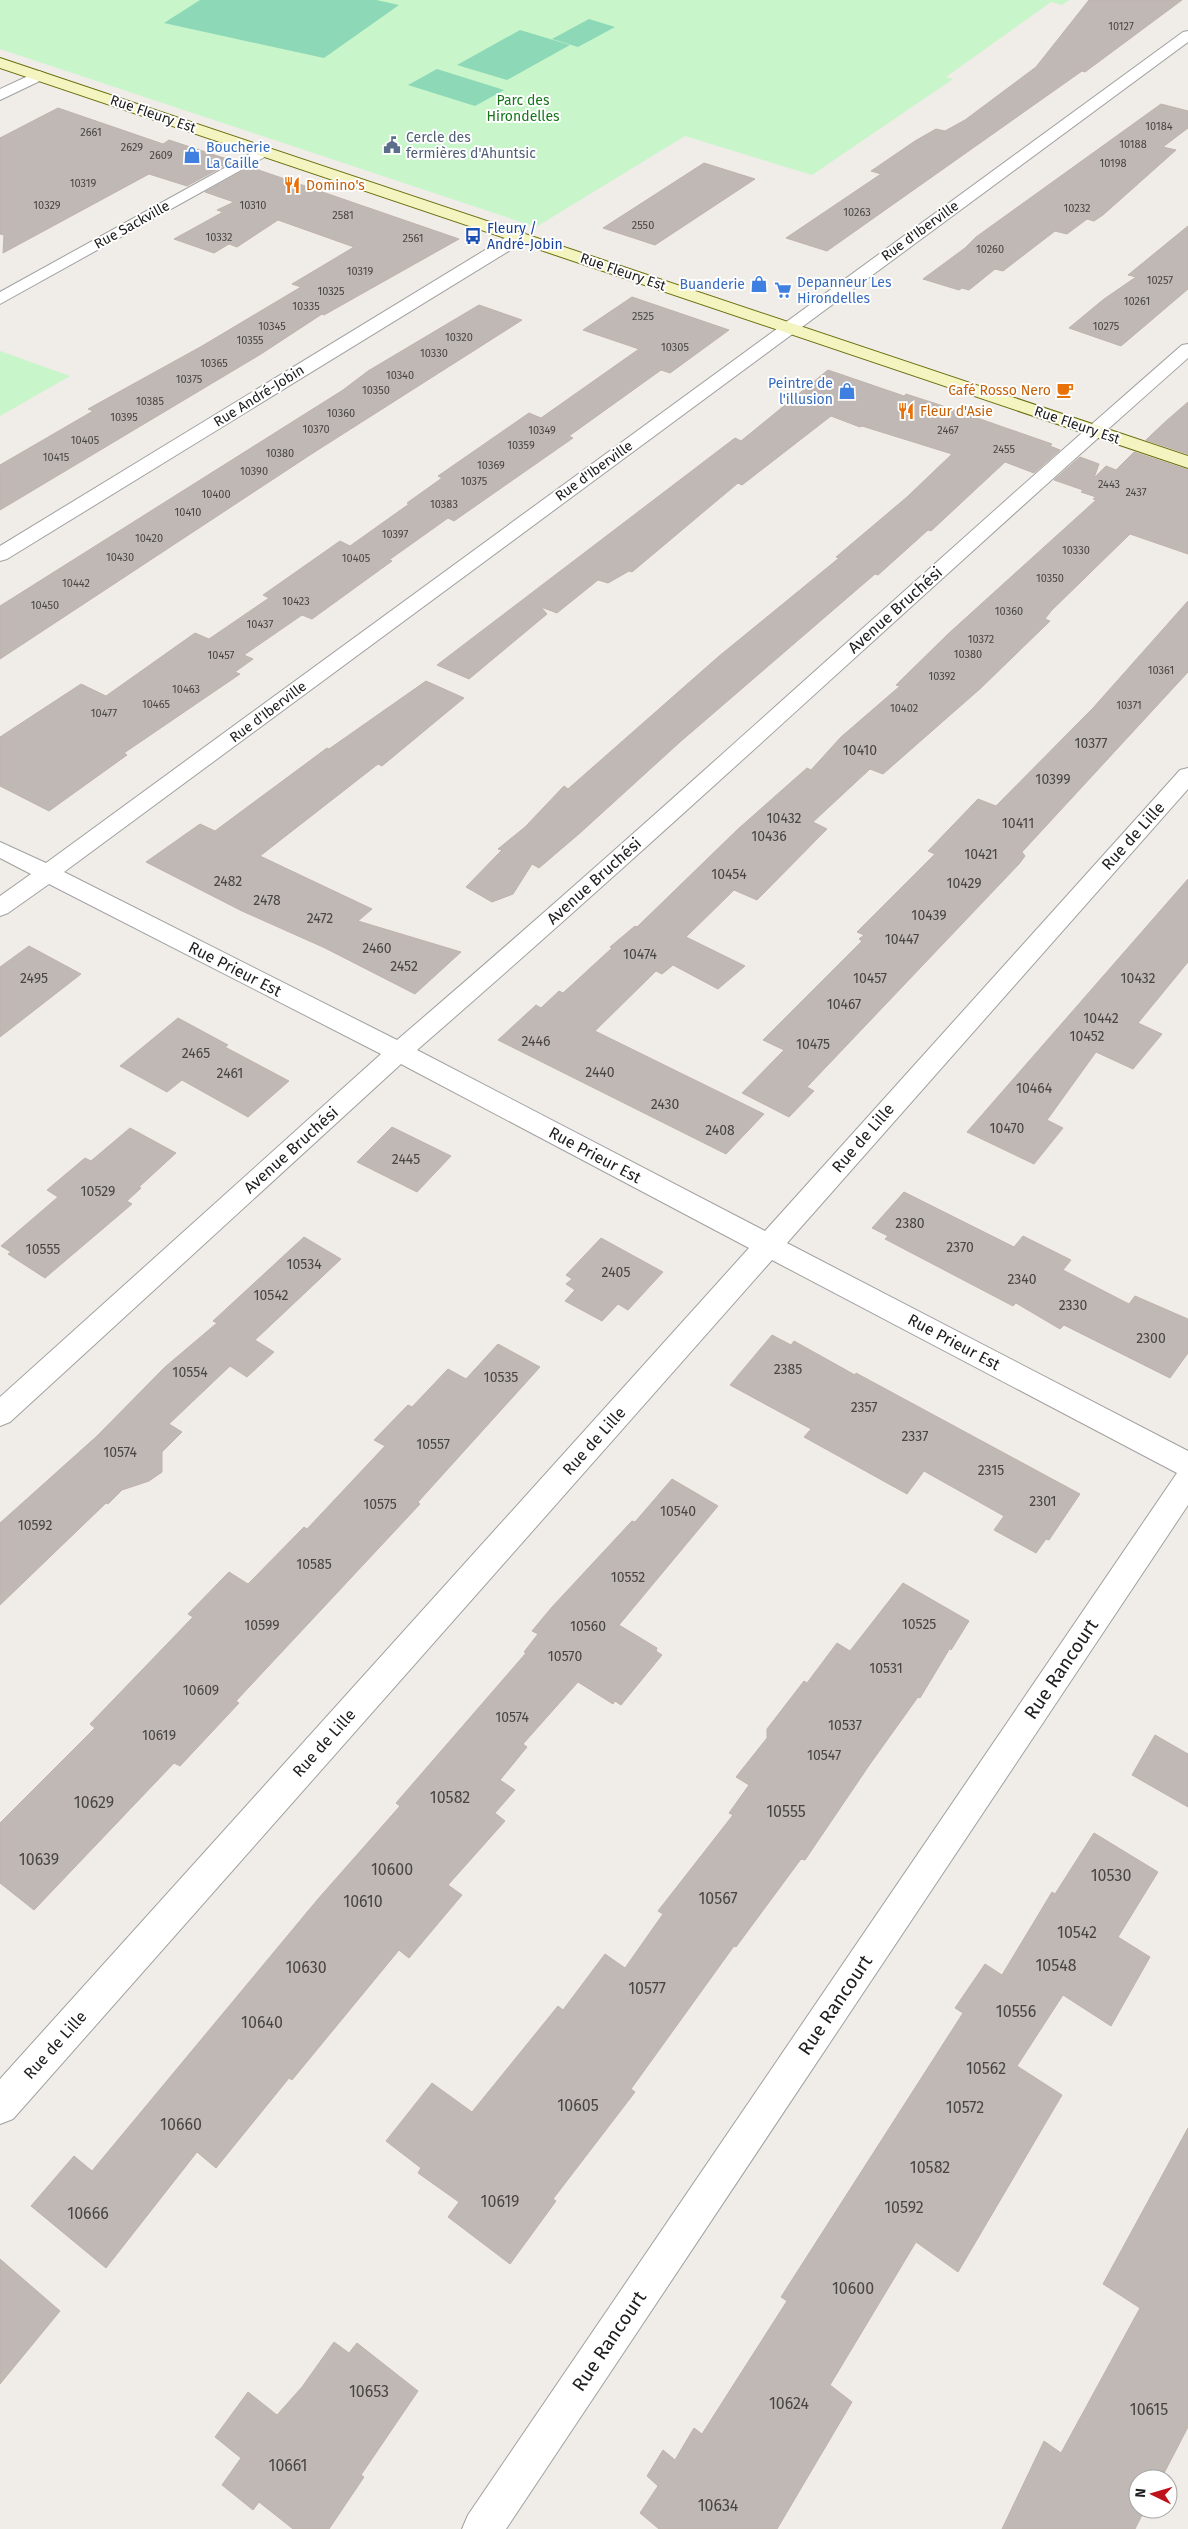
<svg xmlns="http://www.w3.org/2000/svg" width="1188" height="2529" viewBox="0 0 1188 2529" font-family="'Fira Sans',sans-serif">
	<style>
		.park { fill: #c8f5ca }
		.pitch { fill: #8cd8b7 }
		.building { fill: #c0b8b4; stroke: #c0b3ab }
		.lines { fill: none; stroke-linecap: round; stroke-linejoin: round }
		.street-casing { stroke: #a1a1a1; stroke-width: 2 }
		.secondary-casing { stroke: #696f0e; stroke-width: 2 }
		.street { fill: #fff; fill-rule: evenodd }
		.secondary { fill: #f4f4c0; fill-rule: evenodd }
		.labels { text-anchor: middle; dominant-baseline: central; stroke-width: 4; stroke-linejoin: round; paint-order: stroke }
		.far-number-label { font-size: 11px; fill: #484645 }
		.far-park-label { font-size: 14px; fill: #157619; stroke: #fff }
		.far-street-label { font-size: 14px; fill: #202020; stroke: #fff }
		.far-service-label { font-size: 14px; fill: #4e5e75; stroke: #fff; text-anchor: start }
		.far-shop-label { font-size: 14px; fill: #366cbe; stroke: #fff; text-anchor: start }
		.far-food-label { font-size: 14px; fill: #c56008; stroke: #fff; text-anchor: start }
		.far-transit-label { font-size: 14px; fill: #164399; stroke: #fff; text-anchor: start }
		.number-label { font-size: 14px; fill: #484645 }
		.street-label { font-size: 16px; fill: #202020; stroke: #fff }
		.near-number-label { font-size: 16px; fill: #484645 }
		.near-street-label { font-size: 19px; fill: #202020; stroke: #fff }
	</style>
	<rect width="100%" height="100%" fill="#f0ece7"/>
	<g class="park">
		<path d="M0,0H1069L1062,5L1051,2L946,77L953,79L812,175L685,136L536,227L0,49Z"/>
		<path d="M0,351L70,376L0,416Z"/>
	</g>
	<g class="pitch">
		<path d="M200,0H376L399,5L324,58L164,23Z"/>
		<path d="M589,19L615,27L578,47L552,39Z"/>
		<path d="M520,30L570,45L507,80L457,65Z"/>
		<path d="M437,69L504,90L475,106L408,85Z"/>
	</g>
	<g class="building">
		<path d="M1089,0H1182L1085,72L1082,71L827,251L786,238L881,174L871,171L915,141L936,129L945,131L965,120L1036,67Z"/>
		<path d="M1161,104L1188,111V128L1163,147L1176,150L1103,215L1094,221L1087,219L1067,234L1055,231L1003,271L995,269L969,290L962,288L959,290L923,279L965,248L976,237Z"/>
		<path d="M58,108L163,144L169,140L233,161L187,186L149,174L3,253L4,235L0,234V138Z"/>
		<path d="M704,163L755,179L655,245L603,228Z"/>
		<path d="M250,167L459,239L324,315L322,314L261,354L0,510V465L93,411L88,409L202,346L301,287L292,284L354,247L278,220L237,247L229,244L214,253L174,239L223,212L217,210L234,202L205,192Z"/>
		<path d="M1188,226V289L1134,335L1121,346L1069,328L1104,299L1136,277L1128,275Z"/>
		<path d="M632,297L729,330L670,373L661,370L569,436L573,438L454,521L448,518L389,560L392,561L312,619L302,615L244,655L253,659L235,672L240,674L124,753L127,755L49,811L0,786V737L81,684L106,696L195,633L209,639L269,598L263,595L340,541L350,546L409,504L407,503L442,478L438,476L529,413L541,418L639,349L583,330Z"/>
		<path d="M479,305L522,320L313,453L0,659V606L343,390L368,371Z"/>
		<path d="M828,370L904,396L906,394L937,404L1052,444L1050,446L1060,450L1034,473L1005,462L931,531L928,530L878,575L875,574L680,742L580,833L539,868L532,864L513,894L492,902L466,887L502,850L498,849L525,827L564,786L568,789L718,657L839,558L836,557L907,497L952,454L862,426L860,427L831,416L742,485L738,483L632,572L629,571L608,583L598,580L557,613L541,607L547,614L469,679L437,665L735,438L741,441Z"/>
		<path d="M1188,402V454L1146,440L1165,422Z"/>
		<path d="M1134,452L1188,470V554L1130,534L1051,611L1045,619L1050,621L981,688L883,774L870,769L813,822L827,829L757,900L734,890L686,937L745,966L718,989L673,965L662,974L656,971L595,1031L764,1114L726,1154L498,1040L536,1005L541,1008L559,991L563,993L612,948L610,947L635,926L637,927L738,829L807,768L811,770L841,737L900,686L896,685L948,634L1096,500L1093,499L1096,497L1081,492L1083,490L1054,480L1080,457L1099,464L1094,478L1106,466L1116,470Z"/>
		<path d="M1188,601V672L1022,852L1025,856L1019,864L807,1087L814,1091L789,1117L742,1093L784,1050L763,1040L862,941L859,939L864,935L857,932L935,854L928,851L978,799L996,806L1093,708Z"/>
		<path d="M426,681L464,698L382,766L378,764L260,856L372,909L358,921L461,952L415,994L325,948L242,911L146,862L200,824L215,831L327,748L329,749Z"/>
		<path d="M1188,879V962L1138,1023L1162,1034L1133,1069L1096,1052L1047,1120L1063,1128L1034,1164L967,1132Z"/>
		<path d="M29,946L81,974L0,1037V967Z"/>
		<path d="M178,1018L228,1045L225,1047L289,1081L248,1117L182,1080L167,1092L120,1066Z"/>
		<path d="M392,1127L451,1156L417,1192L357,1162Z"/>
		<path d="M130,1128L176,1153L139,1187L141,1188L127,1201L132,1204L45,1278L8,1254L11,1252L1,1246L58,1197L47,1190L85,1158L91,1161Z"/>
		<path d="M904,1192L1014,1247L1023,1236L1071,1260L1063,1270L1129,1304L1135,1296L1188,1319V1353L1170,1378L1064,1325L1060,1329L1016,1303L1013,1306L885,1239L888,1236L872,1228Z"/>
		<path d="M304,1237L341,1259L255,1340L274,1352L247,1377L230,1366L169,1424L182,1432L162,1452V1472L149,1481L122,1490L108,1504L106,1503L0,1605V1523L97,1436L165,1367L217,1323L213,1321Z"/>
		<path d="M601,1238L663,1272L628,1310L618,1304L602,1321L565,1301L575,1290L566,1284L572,1279L566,1275Z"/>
		<path d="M772,1335L791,1345L794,1341L855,1375L856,1373L1080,1494L1049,1540L1046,1539L1036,1553L994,1530L1004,1516L924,1471L907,1494L804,1437L811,1429L730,1385Z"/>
		<path d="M498,1344L540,1367L418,1502L420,1504L236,1701L239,1703L180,1766L174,1763L34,1910L0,1883V1823L95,1728L90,1724L193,1617L188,1614L229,1572L248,1584L304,1527L307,1529L385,1446L374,1440L408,1405L412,1407L448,1369L466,1379Z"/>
		<path d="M672,1479L718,1506L619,1625L657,1648L656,1651L662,1655L621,1705L615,1701L613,1704L578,1682L523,1744L527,1747L500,1780L515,1790L495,1813L505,1821L448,1885L462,1895L409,1958L399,1950L292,2080L289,2078L216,2168L197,2152L106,2268L31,2206L74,2156L92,2171L318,1899L400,1806L396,1803L526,1653L524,1652L538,1634L532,1631L552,1607L632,1521L635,1522Z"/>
		<path d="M903,1583L969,1621L951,1650L950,1648L920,1698L918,1697L870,1764L805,1860L801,1859L736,1947L734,1946L631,2089L635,2092L553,2199L556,2201L510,2264L448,2217L459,2202L418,2173L421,2168L386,2141L432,2083L472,2112L558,2006L563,2010L605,1954L625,1968L663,1914L658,1911L733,1815L729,1813L749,1785L736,1777L767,1738V1729L804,1681L807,1683L837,1643L850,1651Z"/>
		<path d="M1155,1735L1188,1754V1807L1132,1775Z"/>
		<path d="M1094,1833L1158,1872L1118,1937L1150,1957L1111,2026L1063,1995L1017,2066L1062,2095L958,2272L916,2242L830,2385L852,2402L777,2529H659L640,2513L658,2486L647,2476L663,2450L675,2460L694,2428L702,2434L787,2301L781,2297L963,2013L955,2008L985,1964L1002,1975L1052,1892L1055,1894Z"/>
		<path d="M1188,2128V2427L1161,2479H1138V2509H1145L1135,2529H1002L1044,2441L1061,2453L1140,2308L1103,2284Z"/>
		<path d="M0,2259L60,2311L0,2384Z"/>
		<path d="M334,2342L349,2353L357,2343L418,2391L361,2475L364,2477L329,2529H293L259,2502L253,2510L222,2485L241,2458L215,2437L248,2392L277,2415L302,2387Z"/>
	</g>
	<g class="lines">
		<g class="street-casing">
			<g id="street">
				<path d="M1188,31V42L64,872L397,1040C662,813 918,575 1182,345L1188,344V358C929,587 677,824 417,1050L765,1231L1180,770L1188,768V789L787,1243L1188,1451V1505L506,2529H462L468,2515L1177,1473L772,1260L13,2119L0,2124V2079L749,1248L401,1064L10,1422L0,1426V1397L381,1054L49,884L8,913L0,916V896L31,874L0,858V842L46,863L1183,32Z"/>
				<path d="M39,71L44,73L47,76L44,79L0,100V89Z"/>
				<path d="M264,146L270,148L272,151L270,154L0,304V292Z"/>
				<path d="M519,232L525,233L527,237L525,241L7,559L0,561V546L513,233Z"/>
			</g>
		</g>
		<g class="secondary-casing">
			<path id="secondary" d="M0,58L1188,456V468L0,68Z"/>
		</g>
		<use href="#street" class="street"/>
		<use href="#secondary" class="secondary"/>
	</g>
	<defs>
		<g id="civic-bare" transform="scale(1.35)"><path d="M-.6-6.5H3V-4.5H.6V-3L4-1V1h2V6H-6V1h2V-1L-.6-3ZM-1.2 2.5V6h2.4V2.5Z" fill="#5c6f8a" stroke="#fff" stroke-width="2.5" paint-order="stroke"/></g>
		<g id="shop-bare" transform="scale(1.35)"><path d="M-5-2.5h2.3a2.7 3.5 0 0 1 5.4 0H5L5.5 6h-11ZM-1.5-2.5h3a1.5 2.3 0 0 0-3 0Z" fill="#3f7fe0" stroke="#fff" stroke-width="2.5" paint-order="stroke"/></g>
		<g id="restaurant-bare" transform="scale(1.35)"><path d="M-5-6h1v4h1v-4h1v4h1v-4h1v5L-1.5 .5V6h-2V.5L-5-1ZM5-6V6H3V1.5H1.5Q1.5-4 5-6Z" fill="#e8710a" stroke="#fff" stroke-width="2.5" paint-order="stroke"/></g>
		<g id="bus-bare" transform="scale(1.35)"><path d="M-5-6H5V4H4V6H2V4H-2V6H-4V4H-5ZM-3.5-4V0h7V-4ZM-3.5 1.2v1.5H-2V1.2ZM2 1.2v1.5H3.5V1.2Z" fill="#1a4fb4" stroke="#fff" stroke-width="2.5" paint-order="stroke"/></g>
		<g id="supermarket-bare" transform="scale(1.35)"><path d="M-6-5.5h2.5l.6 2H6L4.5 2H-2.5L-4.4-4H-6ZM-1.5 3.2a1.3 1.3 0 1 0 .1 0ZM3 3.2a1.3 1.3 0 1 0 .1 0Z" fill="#3f7fe0" stroke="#fff" stroke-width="2.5" paint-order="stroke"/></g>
		<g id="cafe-bare" transform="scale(1.35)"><path d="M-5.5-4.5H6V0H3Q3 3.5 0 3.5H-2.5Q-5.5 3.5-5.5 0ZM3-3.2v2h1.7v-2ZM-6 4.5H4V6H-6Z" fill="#e8710a" stroke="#fff" stroke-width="2.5" paint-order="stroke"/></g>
	</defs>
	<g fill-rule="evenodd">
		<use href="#civic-bare" x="392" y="145"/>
		<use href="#shop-bare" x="192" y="155"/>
		<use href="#restaurant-bare" x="292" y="185"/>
		<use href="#bus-bare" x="473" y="236"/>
		<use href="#shop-bare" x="759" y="284"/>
		<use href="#supermarket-bare" x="783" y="290"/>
		<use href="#cafe-bare" x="1065" y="390"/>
		<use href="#shop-bare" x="847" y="391"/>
		<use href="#restaurant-bare" x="906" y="411"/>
	</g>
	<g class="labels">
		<g class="far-number-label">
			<text x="1121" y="26">10127</text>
			<text x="1159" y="126">10184</text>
			<text x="91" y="132">2661</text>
			<text x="1133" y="144">10188</text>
			<text x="132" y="147">2629</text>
			<text x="161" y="155">2609</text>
			<text x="1113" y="163">10198</text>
			<text x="83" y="183">10319</text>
			<text x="47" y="205">10329</text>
			<text x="253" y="205">10310</text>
			<text x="1077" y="208">10232</text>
			<text x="857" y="212">10263</text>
			<text x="343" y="215">2581</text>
			<text x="643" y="225">2550</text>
			<text x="219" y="237">10332</text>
			<text x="413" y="238">2561</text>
			<text x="990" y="249">10260</text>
			<text x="360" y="271">10319</text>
			<text x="1160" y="280">10257</text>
			<text x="331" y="291">10325</text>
			<text x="1137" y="301">10261</text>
			<text x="306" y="306">10335</text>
			<text x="643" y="316">2525</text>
			<text x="272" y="326">10345</text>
			<text x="1106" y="326">10275</text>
			<text x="459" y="337">10320</text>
			<text x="250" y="340">10355</text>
			<text x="675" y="347">10305</text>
			<text x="434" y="353">10330</text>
			<text x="214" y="363">10365</text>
			<text x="400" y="375">10340</text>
			<text x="189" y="379">10375</text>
			<text x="376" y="390">10350</text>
			<text x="150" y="401">10385</text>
			<text x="341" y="413">10360</text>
			<text x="124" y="417">10395</text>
			<text x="316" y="429">10370</text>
			<text x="542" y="430">10349</text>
			<text x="948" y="430">2467</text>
			<text x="85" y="440">10405</text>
			<text x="521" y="445">10359</text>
			<text x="1004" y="449">2455</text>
			<text x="280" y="453">10380</text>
			<text x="56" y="457">10415</text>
			<text x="491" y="465">10369</text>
			<text x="254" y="471">10390</text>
			<text x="474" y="481">10375</text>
			<text x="1109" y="484">2443</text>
			<text x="1136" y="492">2437</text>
			<text x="216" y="494">10400</text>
			<text x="444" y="504">10383</text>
			<text x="188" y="512">10410</text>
			<text x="395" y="534">10397</text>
			<text x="149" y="538">10420</text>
			<text x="1076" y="550">10330</text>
			<text x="120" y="557">10430</text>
			<text x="356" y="558">10405</text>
			<text x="1050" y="578">10350</text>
			<text x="76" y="583">10442</text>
			<text x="296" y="601">10423</text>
			<text x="45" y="605">10450</text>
			<text x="1009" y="611">10360</text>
			<text x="260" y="624">10437</text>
			<text x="981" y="639">10372</text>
			<text x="968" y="654">10380</text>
			<text x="221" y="655">10457</text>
			<text x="1161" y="670">10361</text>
			<text x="942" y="676">10392</text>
			<text x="186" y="689">10463</text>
			<text x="156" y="704">10465</text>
			<text x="1129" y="705">10371</text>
			<text x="904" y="708">10402</text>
			<text x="104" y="713">10477</text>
		</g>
		<g class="far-park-label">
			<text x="523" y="100">Parc des<tspan x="523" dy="16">Hirondelles</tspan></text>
		</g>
		<g class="far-street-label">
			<text transform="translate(153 114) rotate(19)">Rue Fleury Est</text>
			<text transform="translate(132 225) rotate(-29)">Rue Sackville</text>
			<text transform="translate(920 231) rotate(-36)">Rue d'Iberville</text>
			<text transform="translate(623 272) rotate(19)">Rue Fleury Est</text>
			<text transform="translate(259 396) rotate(-32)">Rue André-Jobin</text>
			<text transform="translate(1077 425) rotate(19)">Rue Fleury Est</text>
			<text transform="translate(594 471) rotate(-36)">Rue d'Iberville</text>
			<text transform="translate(268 712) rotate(-37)">Rue d'Iberville</text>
		</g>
		<g class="far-service-label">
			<text x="406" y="137">Cercle des<tspan x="406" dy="16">fermières d'Ahuntsic</tspan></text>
		</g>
		<g class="far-shop-label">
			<text x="206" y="147">Boucherie<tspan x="206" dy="16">La Caille</tspan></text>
			<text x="797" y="282">Depanneur Les<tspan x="797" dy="16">Hirondelles</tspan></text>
			<text x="745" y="284" text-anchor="end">Buanderie</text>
			<text x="833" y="383" text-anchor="end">Peintre de<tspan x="833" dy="16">l'illusion</tspan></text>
		</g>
		<g class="far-food-label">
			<text x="306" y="185">Domino's</text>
			<text x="1051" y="390" text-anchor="end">Café Rosso Nero</text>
			<text x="920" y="411">Fleur d'Asie</text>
		</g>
		<g class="far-transit-label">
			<text x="487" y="228">Fleury /<tspan x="487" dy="16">André-Jobin</tspan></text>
		</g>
		<g class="number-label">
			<text x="1091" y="743">10377</text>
			<text x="860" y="750">10410</text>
			<text x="1053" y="779">10399</text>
			<text x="784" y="818">10432</text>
			<text x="1018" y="823">10411</text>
			<text x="769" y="836">10436</text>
			<text x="981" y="854">10421</text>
			<text x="729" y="874">10454</text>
			<text x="228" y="881">2482</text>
			<text x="964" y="883">10429</text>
			<text x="267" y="900">2478</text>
			<text x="929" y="915">10439</text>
			<text x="320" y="918">2472</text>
			<text x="902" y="939">10447</text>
			<text x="377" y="948">2460</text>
			<text x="640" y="954">10474</text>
			<text x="404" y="966">2452</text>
			<text x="34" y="978">2495</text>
			<text x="870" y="978">10457</text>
			<text x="1138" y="978">10432</text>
			<text x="844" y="1004">10467</text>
			<text x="1101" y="1018">10442</text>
			<text x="1087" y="1036">10452</text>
			<text x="536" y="1041">2446</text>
			<text x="813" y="1044">10475</text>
			<text x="196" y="1053">2465</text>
			<text x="600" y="1072">2440</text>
			<text x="230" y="1073">2461</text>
			<text x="1034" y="1088">10464</text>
			<text x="665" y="1104">2430</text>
			<text x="1007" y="1128">10470</text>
			<text x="720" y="1130">2408</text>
			<text x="406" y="1159">2445</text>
			<text x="98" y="1191">10529</text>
			<text x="910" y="1223">2380</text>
			<text x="960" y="1247">2370</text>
			<text x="43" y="1249">10555</text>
			<text x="304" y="1264">10534</text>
			<text x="616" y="1272">2405</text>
			<text x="1022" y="1279">2340</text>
			<text x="271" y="1295">10542</text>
			<text x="1073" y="1305">2330</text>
			<text x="1151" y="1338">2300</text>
			<text x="788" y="1369">2385</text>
			<text x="190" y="1372">10554</text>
			<text x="501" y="1377">10535</text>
			<text x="864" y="1407">2357</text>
			<text x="915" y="1436">2337</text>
			<text x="433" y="1444">10557</text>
			<text x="120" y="1452">10574</text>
			<text x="991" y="1470">2315</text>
			<text x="1043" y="1501">2301</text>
			<text x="380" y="1504">10575</text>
			<text x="678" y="1511">10540</text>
			<text x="35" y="1525">10592</text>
			<text x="314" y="1564">10585</text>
			<text x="628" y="1577">10552</text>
			<text x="919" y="1624">10525</text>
			<text x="262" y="1625">10599</text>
			<text x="588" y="1626">10560</text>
			<text x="565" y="1656">10570</text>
			<text x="886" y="1668">10531</text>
			<text x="201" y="1690">10609</text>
			<text x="512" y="1717">10574</text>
			<text x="845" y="1725">10537</text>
			<text x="159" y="1735">10619</text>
			<text x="824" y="1755">10547</text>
		</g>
		<g class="street-label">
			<text transform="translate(895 610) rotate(-42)">Avenue Bruchési</text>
			<text transform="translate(1133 836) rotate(-48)">Rue de Lille</text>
			<text transform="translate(594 881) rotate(-42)">Avenue Bruchési</text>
			<text transform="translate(235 969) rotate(27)">Rue Prieur Est</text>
			<text transform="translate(863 1138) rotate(-49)">Rue de Lille</text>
			<text transform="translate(291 1150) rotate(-42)">Avenue Bruchési</text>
			<text transform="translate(595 1155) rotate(28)">Rue Prieur Est</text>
			<text transform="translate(954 1342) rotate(28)">Rue Prieur Est</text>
			<text transform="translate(594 1441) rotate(-48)">Rue de Lille</text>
			<text transform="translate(324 1743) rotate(-48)">Rue de Lille</text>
			<text transform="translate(55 2045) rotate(-48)">Rue de Lille</text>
		</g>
		<g class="near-number-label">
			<text x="450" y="1797">10582</text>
			<text x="94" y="1802">10629</text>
			<text x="786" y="1811">10555</text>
			<text x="39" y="1859">10639</text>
			<text x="392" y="1869">10600</text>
			<text x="1111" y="1875">10530</text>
			<text x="718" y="1898">10567</text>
			<text x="363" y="1901">10610</text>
			<text x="1077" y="1932">10542</text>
			<text x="1056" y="1965">10548</text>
			<text x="306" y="1967">10630</text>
			<text x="647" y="1988">10577</text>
			<text x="1016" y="2011">10556</text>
			<text x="262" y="2022">10640</text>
			<text x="986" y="2068">10562</text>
			<text x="578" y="2105">10605</text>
			<text x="965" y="2107">10572</text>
			<text x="181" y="2124">10660</text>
			<text x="930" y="2167">10582</text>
			<text x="500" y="2201">10619</text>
			<text x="904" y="2207">10592</text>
			<text x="88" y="2213">10666</text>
			<text x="853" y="2288">10600</text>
			<text x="369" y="2391">10653</text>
			<text x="789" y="2403">10624</text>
			<text x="1149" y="2409">10615</text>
			<text x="288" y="2465">10661</text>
			<text x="718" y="2505">10634</text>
		</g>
		<g class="near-street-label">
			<text transform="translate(1061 1669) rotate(-56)">Rue Rancourt</text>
			<text transform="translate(835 2005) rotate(-56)">Rue Rancourt</text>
			<text transform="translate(609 2341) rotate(-56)">Rue Rancourt</text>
		</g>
	</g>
	<g transform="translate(1153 2494) rotate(275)"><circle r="24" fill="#ffffff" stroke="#a6a6a6"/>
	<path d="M0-4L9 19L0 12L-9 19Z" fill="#be1119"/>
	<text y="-8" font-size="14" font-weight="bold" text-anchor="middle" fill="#202020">N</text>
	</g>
</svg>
